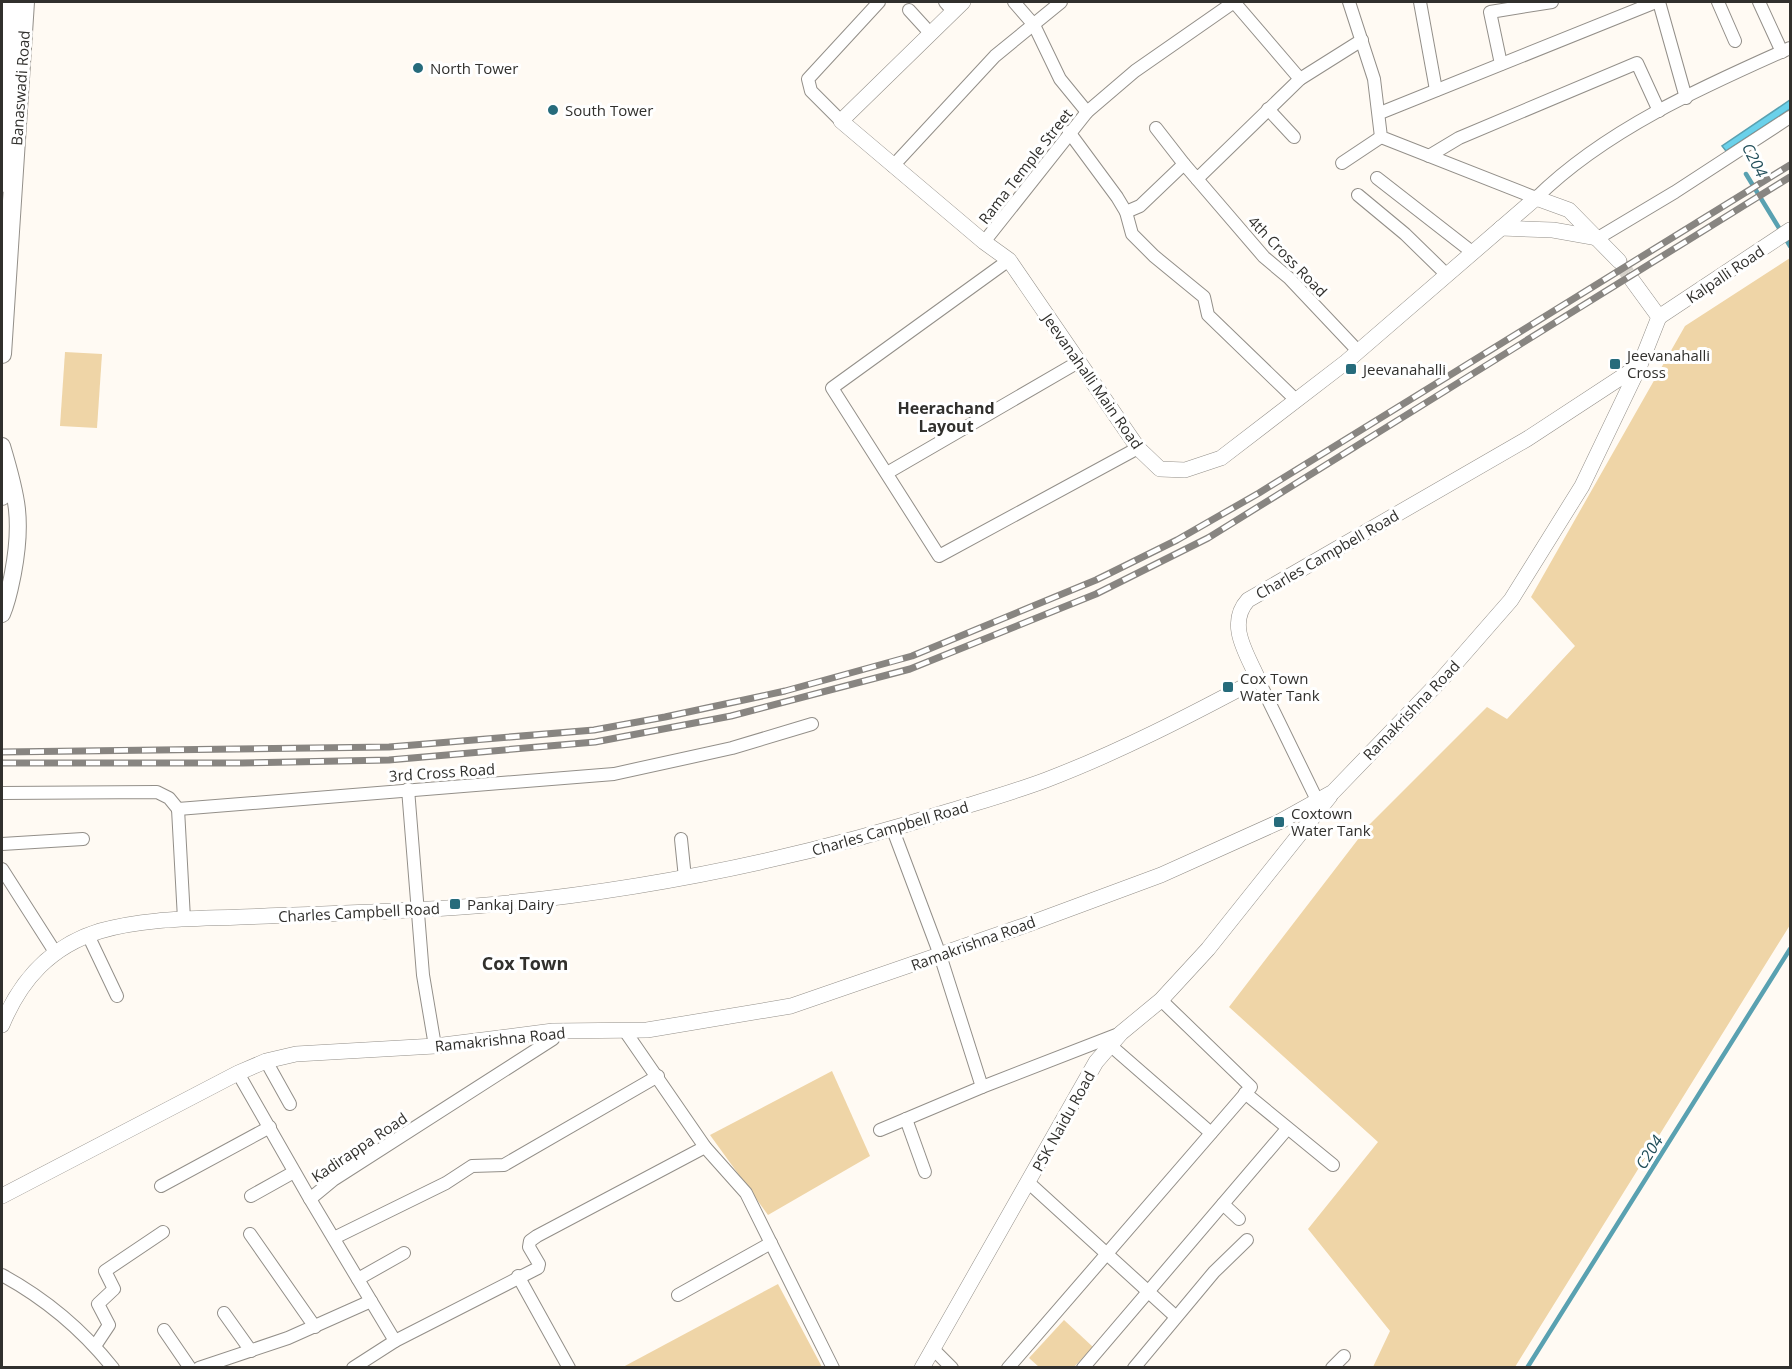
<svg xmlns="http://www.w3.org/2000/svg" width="1792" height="1369" viewBox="0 0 1792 1369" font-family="'Open Sans',sans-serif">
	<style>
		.green { fill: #efd5a7 }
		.water { fill: #6ad1ea; stroke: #59a1b1; stroke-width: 1.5 }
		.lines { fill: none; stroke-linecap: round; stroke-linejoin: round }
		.stream { stroke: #59a1b1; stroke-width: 4.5 }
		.tertiary-tunnel { stroke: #d6d2cb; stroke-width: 15; stroke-dasharray: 15 8; stroke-linecap: butt }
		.minor-casing { stroke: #938f89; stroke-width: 14 }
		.tertiary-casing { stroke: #938f89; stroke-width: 16 }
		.secondary-casing { stroke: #938f89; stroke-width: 18 }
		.primary-casing { stroke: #938f89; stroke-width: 20 }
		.minor { stroke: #fff; stroke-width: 12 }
		.tertiary { stroke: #fff; stroke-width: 15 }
		.secondary { stroke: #fff; stroke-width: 16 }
		.primary { stroke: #fff; stroke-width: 18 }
		.rail-casing { stroke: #888581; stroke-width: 7 }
		.rail { stroke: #fff; stroke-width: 4.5; stroke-dasharray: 14; stroke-linecap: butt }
		.poi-dot { fill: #266b7b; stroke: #fff; stroke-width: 2 }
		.labels { text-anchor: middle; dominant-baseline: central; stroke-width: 6; stroke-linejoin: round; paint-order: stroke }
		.poi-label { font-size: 15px; fill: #31302d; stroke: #fff; text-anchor: start }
		.street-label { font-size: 15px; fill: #31302d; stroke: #fff }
		.water-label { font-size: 16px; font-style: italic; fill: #214e59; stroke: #fff }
		.neighbourhood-label { font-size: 16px; font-weight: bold; fill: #31302d; stroke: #fff }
		.quarter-label { font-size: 18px; font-weight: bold; fill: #31302d; stroke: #fff }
	</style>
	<rect width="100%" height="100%" fill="#fffaf3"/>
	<g class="green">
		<path d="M1790,258V925L1515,1367H1373L1390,1331L1308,1229L1378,1142L1229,1007L1369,825L1487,707L1507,719L1575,646L1531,597L1685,326Z"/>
		<path d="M65,352L102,354L97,428L60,426Z"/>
		<path d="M832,1071L870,1156L768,1215L710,1135Z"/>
		<path d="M778,1284L822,1367H623Z"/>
		<path d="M1064,1320L1093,1347L1074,1367H1039L1029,1358Z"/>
	</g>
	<path class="water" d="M1790,100V109L1726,151L1722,146Z"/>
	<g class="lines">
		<g class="stream">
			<path d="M1746,174L1790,246"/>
			<path d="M1527,1368L1790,949"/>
		</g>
		<path class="tertiary-tunnel" d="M1619,261L1632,280"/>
		<g class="minor-casing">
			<g id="minor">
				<path d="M945,2L953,11"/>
				<path d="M1014,2L1034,25L1060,79L1087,112"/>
				<path d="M1234,2L1300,79"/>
				<path d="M1349,2L1374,79L1381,137L1536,198C1605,130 1702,87 1790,48"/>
				<path d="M1420,2L1436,90"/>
				<path d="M1659,2L1686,98"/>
				<path d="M1718,2L1735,41"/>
				<path d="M1759,2L1782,52"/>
				<path d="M909,10L930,33"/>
				<path d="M1501,64L1490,12L1552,2"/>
				<path d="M1268,109L1294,137"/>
				<path d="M1380,113L1656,2"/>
				<path d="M841,121L811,91L808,79L879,2"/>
				<path d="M1156,128L1184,164"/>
				<path d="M1069,132L1117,197L1126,212L1132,234L1154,256L1204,297L1208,315L1296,400"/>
				<path d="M1429,156L1459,138L1637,63L1659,111"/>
				<path d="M1342,163L1381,137"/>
				<path d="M893,166L995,56L1061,2"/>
				<path d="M1377,178L1472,252"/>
				<path d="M1197,179L1264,257L1289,278L1358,351"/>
				<path d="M1358,195L1405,234L1446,274"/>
				<path d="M1126,212L1140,206L1184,164L1197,179L1300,79L1362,40"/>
				<path d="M1598,238L1675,192L1790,117"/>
				<path d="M984,242L1087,112L1135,71L1234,2"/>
				<path d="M1009,260L832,388L939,556L1138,448"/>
				<path d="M887,473L1080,361"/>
				<path d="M1258,679L1317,800"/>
				<path d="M408,789L423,975L435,1046"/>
				<path d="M2,793L157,792L169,798L178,809"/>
				<path d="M178,809L614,774L732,748L812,724"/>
				<path d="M178,809L184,919"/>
				<path d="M681,839L685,878"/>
				<path d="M2,844L83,839"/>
				<path d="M2,869L55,952"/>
				<path d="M88,935L117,996"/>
				<path d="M625,1031L705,1147L746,1193L833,1368"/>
				<path d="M1110,1045L1211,1133"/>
				<path d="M266,1061L290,1104"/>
				<path d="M238,1073L310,1199"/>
				<path d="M982,1087L1121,1033"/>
				<path d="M1245,1093L1333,1165"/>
				<path d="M906,1119L925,1172"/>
				<path d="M880,1130L982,1087L940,955L893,830"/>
				<path d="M1029,1183L1175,1316"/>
				<path d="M161,1186L270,1127"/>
				<path d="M251,1196L294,1172"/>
				<path d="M1223,1204L1239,1219"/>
				<path d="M250,1234L315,1327"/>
				<path d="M334,1238L446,1183L472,1166L504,1165L658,1076"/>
				<path d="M2,1275C46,1299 81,1328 113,1368"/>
				<path d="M518,1276L569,1368"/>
				<path d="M358,1279L404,1253"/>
				<path d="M678,1295L771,1243"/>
				<path d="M224,1313L251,1351"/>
				<path d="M164,1330L190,1368"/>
				<path d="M395,1341L538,1268L539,1264L529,1247L530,1241L537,1236L705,1147"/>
				<path d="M95,1346L109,1325L98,1304L114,1289L105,1271L163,1232"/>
				<path d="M933,1349L952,1368"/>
				<path d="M199,1368L288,1338L371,1301L310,1199L333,1180L553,1039V1031"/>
				<path d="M353,1368L395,1341L371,1301"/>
				<path d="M1008,1368L1251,1087L1161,1000"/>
				<path d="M1083,1368L1287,1129"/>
				<path d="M1134,1368L1214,1272L1247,1240"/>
				<path d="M1332,1368L1344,1356"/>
			</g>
		</g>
		<g class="tertiary-casing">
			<g id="tertiary">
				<path d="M963,2L841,121L984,242L1009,260L1138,448L1160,469L1185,470L1221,458L1346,362L1536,198L1569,210L1619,261"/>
				<path d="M1501,228L1553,230L1598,238"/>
				<path d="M1632,280L1659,317"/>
				<path d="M1659,317L1790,230"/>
				<path d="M2,1025C21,979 51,946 100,931C146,918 193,919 240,917C319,914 397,912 475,906C637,892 795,860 950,811C982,801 1014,792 1046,780C1119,752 1189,716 1258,679C1247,654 1226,624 1248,600L1527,439L1640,365"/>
				<path d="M2,1196L238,1073L266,1061L296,1054L435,1046L553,1031L647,1030L791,1006L1026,925L1161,875L1279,822L1333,792L1442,679L1511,600L1582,486L1640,365L1659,317"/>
				<path d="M922,1368L1096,1062L1121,1033L1161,1000L1208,949L1330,796"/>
			</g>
		</g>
		<g class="secondary-casing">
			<g id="secondary">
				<path d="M2,446C17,496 23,520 13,573C10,588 8,600 2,614"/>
				<path d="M2,480V497"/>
			</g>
		</g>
		<g class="primary-casing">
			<g id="primary">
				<path d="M2,183L12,2"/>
				<path d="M2,354L25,2"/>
			</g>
		</g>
		<use href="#minor" class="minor"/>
		<use href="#tertiary" class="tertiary"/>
		<use href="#secondary" class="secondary"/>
		<use href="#primary" class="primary"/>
		<g class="rail-casing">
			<g id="rail">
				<path d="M2,752L389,747L594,730L665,717L785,691L912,656L1096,580L1177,540L1259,493L1790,165"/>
				<path d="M2,763H242L389,760L595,742L731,716L910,669L1096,594L1208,538L1790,177"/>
			</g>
		</g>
		<use href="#rail" class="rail"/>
	</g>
	<g class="poi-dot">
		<circle cx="418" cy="68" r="6"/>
		<circle cx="553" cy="110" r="6"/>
		<rect x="1609" y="358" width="12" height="12" rx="3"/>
		<rect x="1345" y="363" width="12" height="12" rx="3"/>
		<rect x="1222" y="681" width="12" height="12" rx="3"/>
		<rect x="1273" y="816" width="12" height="12" rx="3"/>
		<rect x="449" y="898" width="12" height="12" rx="3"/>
	</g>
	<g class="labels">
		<g class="poi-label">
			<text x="430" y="68">North Tower</text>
			<text x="565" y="110">South Tower</text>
			<text x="1627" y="355">Jeevanahalli<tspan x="1627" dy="17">Cross</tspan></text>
			<text x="1363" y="369">Jeevanahalli</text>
			<text x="1240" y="678">Cox Town<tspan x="1240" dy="17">Water Tank</tspan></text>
			<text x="1291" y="813">Coxtown<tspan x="1291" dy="17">Water Tank</tspan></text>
			<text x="467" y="904">Pankaj Dairy</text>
		</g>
		<g class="street-label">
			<text transform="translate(20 88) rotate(-86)">Banaswadi Road</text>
			<text transform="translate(1025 166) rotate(-52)">Rama Temple Street</text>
			<text transform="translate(1288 256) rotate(46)">4th Cross Road</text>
			<text transform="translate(1725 274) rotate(-34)">Kalpalli Road</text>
			<text transform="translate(1093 381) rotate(55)">Jeevanahalli Main Road</text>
			<text transform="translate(1327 554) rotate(-30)">Charles Campbell Road</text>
			<text transform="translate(1411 710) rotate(-46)">Ramakrishna Road</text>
			<text transform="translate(442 772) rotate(-4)">3rd Cross Road</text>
			<text transform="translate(890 828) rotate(-16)">Charles Campbell Road</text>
			<text transform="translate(359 912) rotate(-3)">Charles Campbell Road</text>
			<text transform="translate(973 943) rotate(-20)">Ramakrishna Road</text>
			<text transform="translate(500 1039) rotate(-6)">Ramakrishna Road</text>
			<text transform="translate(1063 1121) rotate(-61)">PSK Naidu Road</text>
			<text transform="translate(359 1147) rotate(-34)">Kadirappa Road</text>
		</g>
		<g class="water-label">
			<text transform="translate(1755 160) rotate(63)">C204</text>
			<text transform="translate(1649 1152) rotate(-58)">C204</text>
		</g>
		<g class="neighbourhood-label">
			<text x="946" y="408">Heerachand<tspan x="946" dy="18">Layout</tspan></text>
		</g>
		<g class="quarter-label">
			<text x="525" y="963">Cox Town</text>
		</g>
	</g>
	<rect width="1792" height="1369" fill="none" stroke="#31302d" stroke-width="6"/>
</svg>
